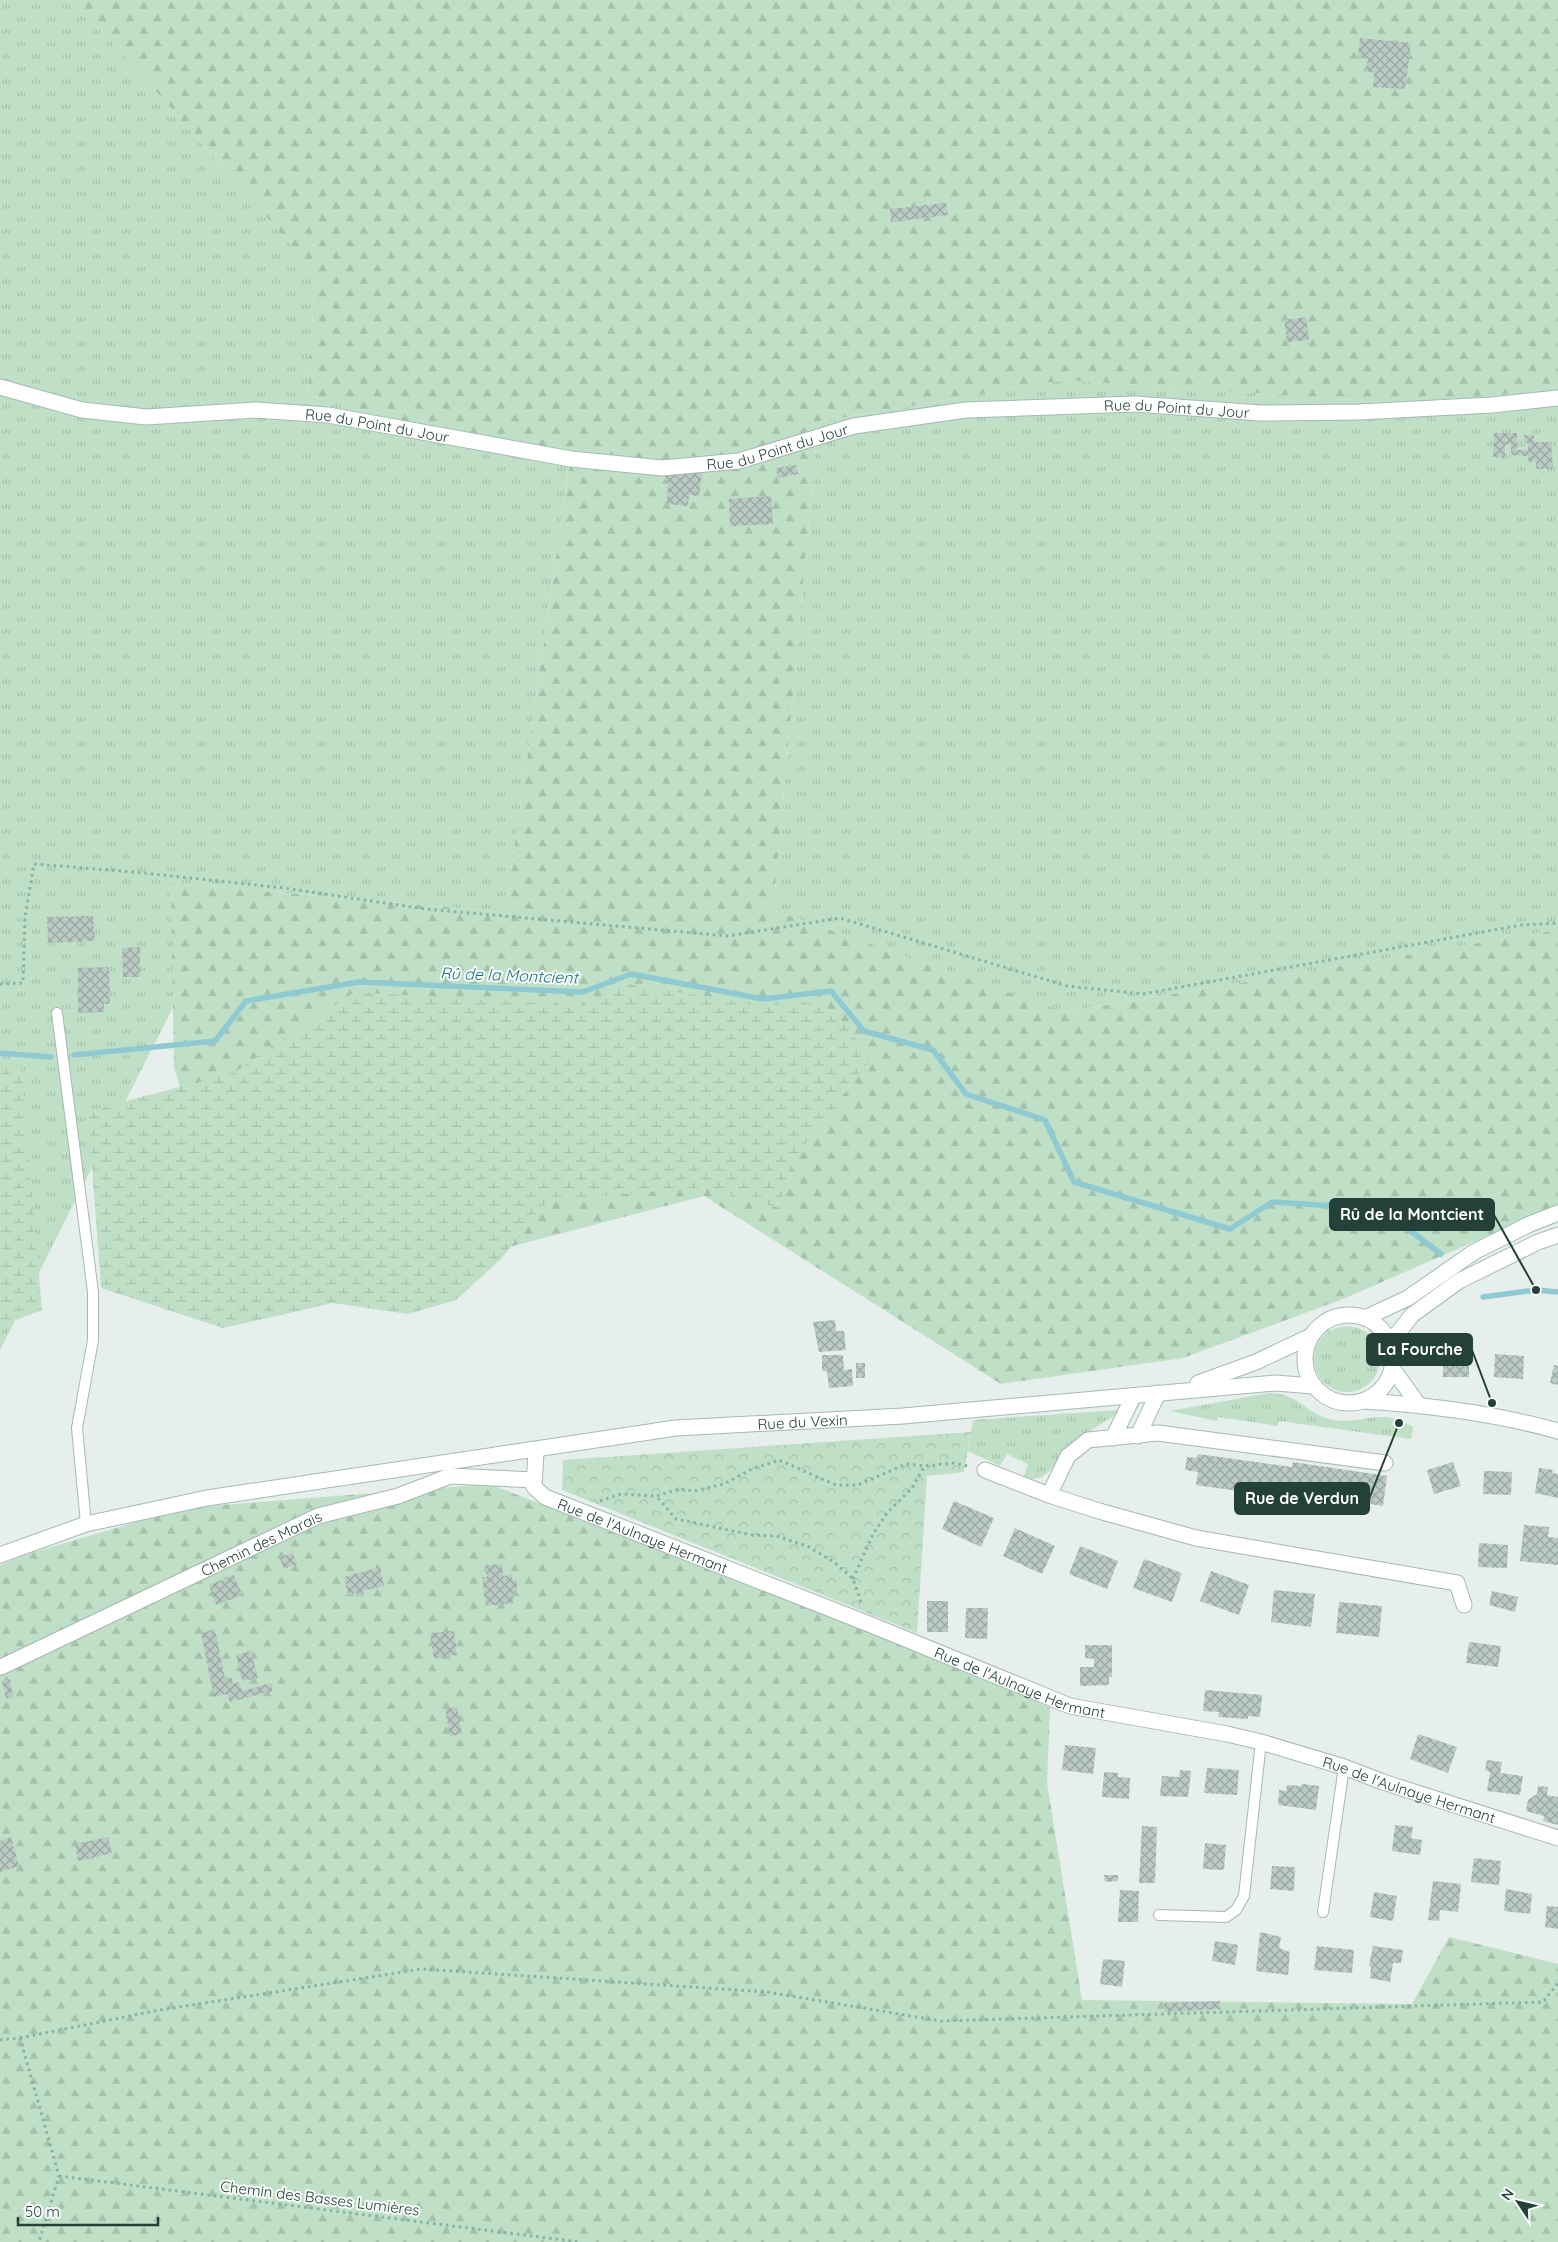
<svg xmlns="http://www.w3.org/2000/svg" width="1558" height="2242" viewBox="0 0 1558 2242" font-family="Quicksand,sans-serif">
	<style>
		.grass { fill: url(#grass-tufts) }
		.forest { fill: url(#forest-firs) }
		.wetland { fill: url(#wetland-marsh) }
		.park { fill: url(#park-crowns) }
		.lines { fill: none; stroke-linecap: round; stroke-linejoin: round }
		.stream { stroke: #8fcad3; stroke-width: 5.5 }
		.building { fill: url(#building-cross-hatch) }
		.lane-casing { stroke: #a8b7b2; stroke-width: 12 }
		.street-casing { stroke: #a8b7b2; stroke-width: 17 }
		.secondary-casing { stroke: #a4bbb2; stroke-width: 17 }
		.path { stroke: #86b2a4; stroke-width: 3; stroke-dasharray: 2.5 4; stroke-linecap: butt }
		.lane { stroke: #fff; stroke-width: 10 }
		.street { stroke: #fff; stroke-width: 15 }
		.secondary { stroke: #fff; stroke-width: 15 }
		.labels { text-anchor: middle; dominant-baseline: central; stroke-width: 4; stroke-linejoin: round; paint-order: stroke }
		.street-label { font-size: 15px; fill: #244139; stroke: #f7fbf9 }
		.water-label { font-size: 16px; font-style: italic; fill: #1d707f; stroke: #f7fbf9 }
		.leader { fill: none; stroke: #244139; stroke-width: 2 }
		.callout-dot { fill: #244139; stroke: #f7fbf9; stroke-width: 2 }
		.callout { fill: #244139; stroke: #244139; stroke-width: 2 }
		.callout-label { font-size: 16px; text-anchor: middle; font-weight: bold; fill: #fff }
	</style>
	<defs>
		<pattern id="grass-tufts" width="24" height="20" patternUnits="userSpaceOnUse" patternTransform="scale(1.25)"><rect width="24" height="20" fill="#bfe0c7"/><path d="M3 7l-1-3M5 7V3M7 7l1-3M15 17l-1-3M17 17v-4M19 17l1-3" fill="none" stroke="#a4c1ac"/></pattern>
		<pattern id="forest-firs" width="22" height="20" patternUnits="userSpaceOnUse" patternTransform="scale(1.25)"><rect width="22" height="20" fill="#bfe0c7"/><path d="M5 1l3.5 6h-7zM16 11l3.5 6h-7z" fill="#a4c1ac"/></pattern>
		<pattern id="wetland-marsh" width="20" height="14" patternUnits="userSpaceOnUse" patternTransform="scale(1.25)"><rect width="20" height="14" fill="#bfe0c7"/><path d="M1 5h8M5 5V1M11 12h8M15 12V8" fill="none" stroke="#a4c1ac"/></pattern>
		<pattern id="park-crowns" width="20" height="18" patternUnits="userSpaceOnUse" patternTransform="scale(1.25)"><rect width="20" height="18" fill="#bfe0c7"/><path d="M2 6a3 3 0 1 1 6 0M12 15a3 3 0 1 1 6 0" fill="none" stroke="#a4c1ac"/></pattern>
		<pattern id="building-cross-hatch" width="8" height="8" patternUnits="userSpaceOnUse" patternTransform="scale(1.25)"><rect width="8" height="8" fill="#bbcac4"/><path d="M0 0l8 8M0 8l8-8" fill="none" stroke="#98a6a0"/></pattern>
	</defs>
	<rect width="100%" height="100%" fill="#e6efeb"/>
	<g class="grass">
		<path d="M0,0H71L125,56L315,272L308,395L569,466L505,912L171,883L174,1005L0,1350Z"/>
		<path d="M1063,380L1427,405L1558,387V930L1063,1012L773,910L818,422Z"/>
		<circle cx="1347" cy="1359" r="33"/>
		<path d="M1269,1393C1300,1394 1304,1412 1329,1419C1361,1427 1379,1405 1413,1427L1411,1439L1279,1421L1278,1426L1218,1417L1217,1421L1170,1411Z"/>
		<path d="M1118,1410L1117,1414L1069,1444L1051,1470L1042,1477L1029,1480L1023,1478L1028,1464L1007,1454L1000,1466L968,1451L973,1420Z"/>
	</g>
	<g class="forest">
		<path d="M71,0H1558V387L1427,405L1063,380L818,422L773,910L1064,1012L1558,930V1205L1343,1299L1183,1358L1001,1384L704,1196L248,1315L174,1067L171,883L505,912L569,467L308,395L315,272L125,56Z"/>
		<path d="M489,1484L921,1649L1050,1708L1047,1783L1082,2000L1412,2004L1449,1937L1558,1964V2242H0V1565L24,1555L184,1508Z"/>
	</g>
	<g class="wetland">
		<path d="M631,984L756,1005L817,1003L847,1025L871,1059L793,1160L779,1208L703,1187L547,1201L500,1260L456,1300L408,1314L333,1303L223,1328L101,1288L88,1111L233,1073L354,992L581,1006Z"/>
		<path d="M0,1066H21L42,1310L0,1326Z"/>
	</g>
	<path class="park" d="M971,1432L964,1472L927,1476L917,1633L562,1490L563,1460Z"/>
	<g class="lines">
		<g class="stream">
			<path d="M0,1053L51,1057"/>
			<path d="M74,1055L215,1041L246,1001L359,982L583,992L631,974L763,999L831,991L864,1031L933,1050L966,1094L1045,1120L1074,1182L1230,1229L1272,1202L1382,1209L1441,1254"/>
			<path d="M1483,1297L1536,1290L1558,1292"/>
		</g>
	</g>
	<g class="building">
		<path d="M1360,38L1411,43L1405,89L1373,87L1374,73L1366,71L1368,59L1358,58Z"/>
		<path d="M946,203L948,215L891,222L890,209Z"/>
		<path d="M1306,317L1309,340L1287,342L1284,320Z"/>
		<path d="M1494,433H1517V450H1528V443H1524V435H1534V442H1551L1553,469H1536V461L1529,462L1528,456L1511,455V444L1505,445V458L1493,457Z"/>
		<path d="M796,465L798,474L778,478L776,468Z"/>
		<path d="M666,472L702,473L699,496L689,495L688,506L667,504L668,481L664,480Z"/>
		<path d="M771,496L773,524L730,526L729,499Z"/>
		<path d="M93,916L95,941L48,943L47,917Z"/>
		<path d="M140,947V977H123L122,948Z"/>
		<path d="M109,967L110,1004H104V1012L78,1013V968Z"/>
		<path d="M835,1320L836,1331H844L846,1350L819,1352L813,1322Z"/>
		<rect x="1443" y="1353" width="26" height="24"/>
		<path d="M1495,1354L1524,1356L1523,1379L1494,1377Z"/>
		<path d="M822,1355H843L844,1370L852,1369L853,1386L829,1388L827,1371H822Z"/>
		<rect x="856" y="1363" width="9" height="15"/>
		<path d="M1554,1365L1558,1366V1385L1550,1383Z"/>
		<path d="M1198,1454L1292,1467L1293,1462L1387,1476L1383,1506L1291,1492L1287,1498L1196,1485L1198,1472L1185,1470L1187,1457L1197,1458Z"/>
		<path d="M1453,1462L1461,1486L1434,1494L1427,1470Z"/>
		<path d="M1539,1468L1553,1470L1552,1473L1558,1474V1498L1535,1493Z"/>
		<path d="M1484,1471L1512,1472L1511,1495L1483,1494Z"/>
		<path d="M954,1501L994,1518L981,1547L942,1529Z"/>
		<path d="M1524,1525L1549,1527L1548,1537L1558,1538V1565L1520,1561Z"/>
		<path d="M1015,1528L1055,1546L1042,1574L1003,1556Z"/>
		<path d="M1479,1543L1508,1545L1507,1568L1478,1567Z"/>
		<path d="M1080,1546L1118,1561L1107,1589L1069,1574Z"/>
		<path d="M293,1553L297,1564L284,1569L279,1557Z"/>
		<path d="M1144,1559L1182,1573L1172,1602L1133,1588Z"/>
		<path d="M502,1564L503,1576L512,1575V1579L517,1580V1590L513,1592V1603L486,1606L482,1577H487L485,1565Z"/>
		<path d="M380,1567L384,1586L363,1591L364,1596L357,1597L356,1593L348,1595L344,1577Z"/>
		<path d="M1211,1571L1249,1585L1239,1615L1200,1601Z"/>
		<path d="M234,1575L242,1595L216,1605L209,1585Z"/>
		<path d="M1274,1590L1315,1594L1311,1627L1271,1622Z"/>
		<path d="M1492,1591L1518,1597L1515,1612L1489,1605Z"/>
		<rect x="927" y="1601" width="21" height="31"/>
		<path d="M1339,1602L1382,1606L1379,1637L1336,1633Z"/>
		<path d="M966,1608H988L987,1639L965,1638Z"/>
		<path d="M215,1629L225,1679L232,1678L233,1684L239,1682L242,1691L271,1683L273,1691L230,1702L227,1694L214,1697L201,1633Z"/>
		<path d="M454,1631L457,1655L434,1659L430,1633Z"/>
		<path d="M1469,1642L1501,1646L1498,1667L1466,1663Z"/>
		<path d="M1085,1645H1112V1677H1109V1685L1080,1686V1667H1094V1659L1085,1658Z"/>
		<path d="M251,1651L258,1678L242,1681L236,1655Z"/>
		<path d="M10,1679L13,1697L6,1699L2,1681Z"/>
		<path d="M1205,1690L1262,1695L1260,1717L1248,1716V1719L1218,1717L1219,1712L1203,1711Z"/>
		<path d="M457,1707L462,1734L450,1736L445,1709Z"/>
		<path d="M1418,1734L1457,1747L1448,1773L1410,1759Z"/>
		<path d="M1065,1745L1096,1748L1093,1774L1062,1770Z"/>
		<path d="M1487,1760L1502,1762L1500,1773L1523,1776L1520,1795L1487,1791L1490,1772L1485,1770Z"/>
		<path d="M1207,1768L1239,1770L1237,1795L1204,1793Z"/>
		<path d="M1180,1770L1191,1771L1188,1797L1160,1796L1162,1776L1179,1777Z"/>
		<path d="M1104,1772L1118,1773V1777L1130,1778L1129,1799L1102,1797Z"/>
		<path d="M1302,1784L1319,1786L1316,1810L1278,1805L1279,1790L1286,1791L1287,1785L1301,1786Z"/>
		<path d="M1538,1786L1548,1787L1547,1795L1558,1797V1825L1543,1821L1544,1816L1526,1811L1528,1800L1537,1794Z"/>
		<path d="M1395,1825L1413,1827L1411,1838L1422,1840L1420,1855L1392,1851Z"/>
		<path d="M1142,1826L1157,1827L1155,1883H1139Z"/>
		<path d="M11,1837L19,1866L0,1872V1841Z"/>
		<path d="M108,1837L112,1853L78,1861L75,1844Z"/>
		<path d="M1205,1843L1226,1845L1224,1870L1203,1869Z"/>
		<path d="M1474,1858L1501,1861L1499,1885L1471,1882Z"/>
		<path d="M1272,1866L1295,1867L1294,1891L1270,1889Z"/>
		<path d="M1104,1875H1118V1881L1105,1882Z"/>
		<path d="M1433,1881L1461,1884L1458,1912L1440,1910L1439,1921L1428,1920Z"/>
		<path d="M1506,1889L1532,1894L1530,1914L1504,1911Z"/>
		<path d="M1120,1890L1139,1891L1138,1922H1118Z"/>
		<path d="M1374,1892L1397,1896L1393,1921L1370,1917Z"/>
		<path d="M1547,1906L1558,1907V1929L1545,1927Z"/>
		<path d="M1260,1932L1281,1937L1279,1948L1290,1952L1288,1975L1256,1971Z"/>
		<path d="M1215,1941L1238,1945L1235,1965L1212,1961Z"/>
		<path d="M1317,1946L1354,1950L1352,1973L1314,1970Z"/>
		<path d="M1373,1946L1403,1950L1401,1963H1393L1390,1982L1370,1978L1371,1967L1369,1966Z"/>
		<path d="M1103,1959L1125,1961L1122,1987L1100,1984Z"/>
		<path d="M1220,2001L1221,2009L1165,2012L1164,2003Z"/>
	</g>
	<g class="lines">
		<g class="lane-casing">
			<g id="lane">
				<path d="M57,1013L93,1292V1340L77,1428L86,1524"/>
				<path d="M1323,1912L1344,1767"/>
				<path d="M1159,1915L1226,1917L1236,1910L1244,1896L1261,1742"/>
			</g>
		</g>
		<g class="street-casing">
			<g id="street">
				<path d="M1138,1436L1158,1393"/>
				<path d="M1113,1438L1133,1397"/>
				<path id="s1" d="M536,1451L534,1487L545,1497L869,1624L1070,1706L1227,1734L1261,1742L1344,1767L1383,1782L1558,1838"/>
				<path d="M985,1470L1049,1495L1099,1511L1196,1538L1457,1583L1464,1605"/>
				<path d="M1049,1495L1068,1456L1088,1440L1158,1433L1385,1463"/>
				<path id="s2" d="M1,1667L318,1516L398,1496L450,1476L534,1480"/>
			</g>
		</g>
		<g class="secondary-casing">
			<g id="secondary">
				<path id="s3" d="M0,387L82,410L146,417L256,410L328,415L571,459L662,468L739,461L854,426L966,410L1135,404L1261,413L1359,412L1492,405L1558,398"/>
				<circle cx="1349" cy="1359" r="44"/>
				<path d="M1365,1318L1408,1298L1474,1252L1530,1224L1558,1213"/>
				<path d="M1390,1343L1412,1315L1459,1281L1538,1242L1558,1235"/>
				<path d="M1392,1368L1418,1404"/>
				<path d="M1198,1383L1256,1362L1311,1336"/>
				<path d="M1363,1401C1429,1405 1494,1413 1558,1431"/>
				<path id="s4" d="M0,1555L86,1524L207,1498L676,1428L903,1416L1275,1383L1314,1386"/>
			</g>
		</g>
		<g class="path">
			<path d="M0,984L23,983L25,917L34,864L134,872L284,888L425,909L728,936L840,918L1067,986L1143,994L1521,925L1558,923"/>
			<path d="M600,1501L621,1494L656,1496"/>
			<path d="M853,1579L873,1534L887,1513L912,1488L924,1467"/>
			<path d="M861,1602L853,1579L834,1562L807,1546L776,1536L752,1535L676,1519L656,1496L679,1489L694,1491L724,1484L750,1470L779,1460L836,1485H858L906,1464L924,1466L955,1463L971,1467"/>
			<path d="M20,2038L160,2010L422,1969L767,1992L941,2021L1543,2002L1558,1983"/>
			<path d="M0,2040L20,2038L59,2176L39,2242"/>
			<path d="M59,2176L579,2242"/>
		</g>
		<use href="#lane" class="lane"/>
		<use href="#street" class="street"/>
		<use href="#secondary" class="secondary"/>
	</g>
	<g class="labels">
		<g class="street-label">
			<text stroke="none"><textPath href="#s3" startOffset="1192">Rue du Point du Jour</textPath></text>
			<text stroke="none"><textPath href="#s3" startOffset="382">Rue du Point du Jour</textPath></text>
			<text stroke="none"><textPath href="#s3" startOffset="788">Rue du Point du Jour</textPath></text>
			<text stroke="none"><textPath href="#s4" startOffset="816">Rue du Vexin</textPath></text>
			<text stroke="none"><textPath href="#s1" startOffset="156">Rue de l'Aulnaye Hermant</textPath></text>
			<text stroke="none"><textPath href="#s2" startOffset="288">Chemin des Marais</textPath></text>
			<text stroke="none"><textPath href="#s1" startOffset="561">Rue de l'Aulnaye Hermant</textPath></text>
			<text stroke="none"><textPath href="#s1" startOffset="966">Rue de l'Aulnaye Hermant</textPath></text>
			<text transform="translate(320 2198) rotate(7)">Chemin des Basses Lumières</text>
		</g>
		<g class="water-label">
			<text transform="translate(509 975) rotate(2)">Rû de la Montcient</text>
		</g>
	</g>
	<path class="leader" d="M1536 1290L1494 1215M1492 1403L1472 1350M1399 1423L1369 1499"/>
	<g class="callout-dot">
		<circle cx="1536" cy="1290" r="5"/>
		<circle cx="1492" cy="1403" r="5"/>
		<circle cx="1399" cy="1423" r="5"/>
	</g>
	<g class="callout">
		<rect x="1330" y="1199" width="164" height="31" rx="5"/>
		<rect x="1367" y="1334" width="105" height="31" rx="5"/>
		<rect x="1235" y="1483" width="134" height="31" rx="5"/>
	</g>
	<g class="callout-label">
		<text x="1412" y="1220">Rû de la Montcient</text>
		<text x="1420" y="1355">La Fourche</text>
		<text x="1302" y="1504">Rue de Verdun</text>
	</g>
	<g transform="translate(1518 2202) rotate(305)" stroke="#f7fbf9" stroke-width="4" paint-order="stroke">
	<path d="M0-4L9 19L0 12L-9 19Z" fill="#244139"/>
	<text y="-8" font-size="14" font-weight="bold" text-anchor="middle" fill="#244139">N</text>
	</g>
	<path d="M18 2217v8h140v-8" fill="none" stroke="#244139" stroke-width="2.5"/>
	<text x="25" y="2217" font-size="15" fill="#244139" stroke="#f7fbf9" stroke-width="4" paint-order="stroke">50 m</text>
</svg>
